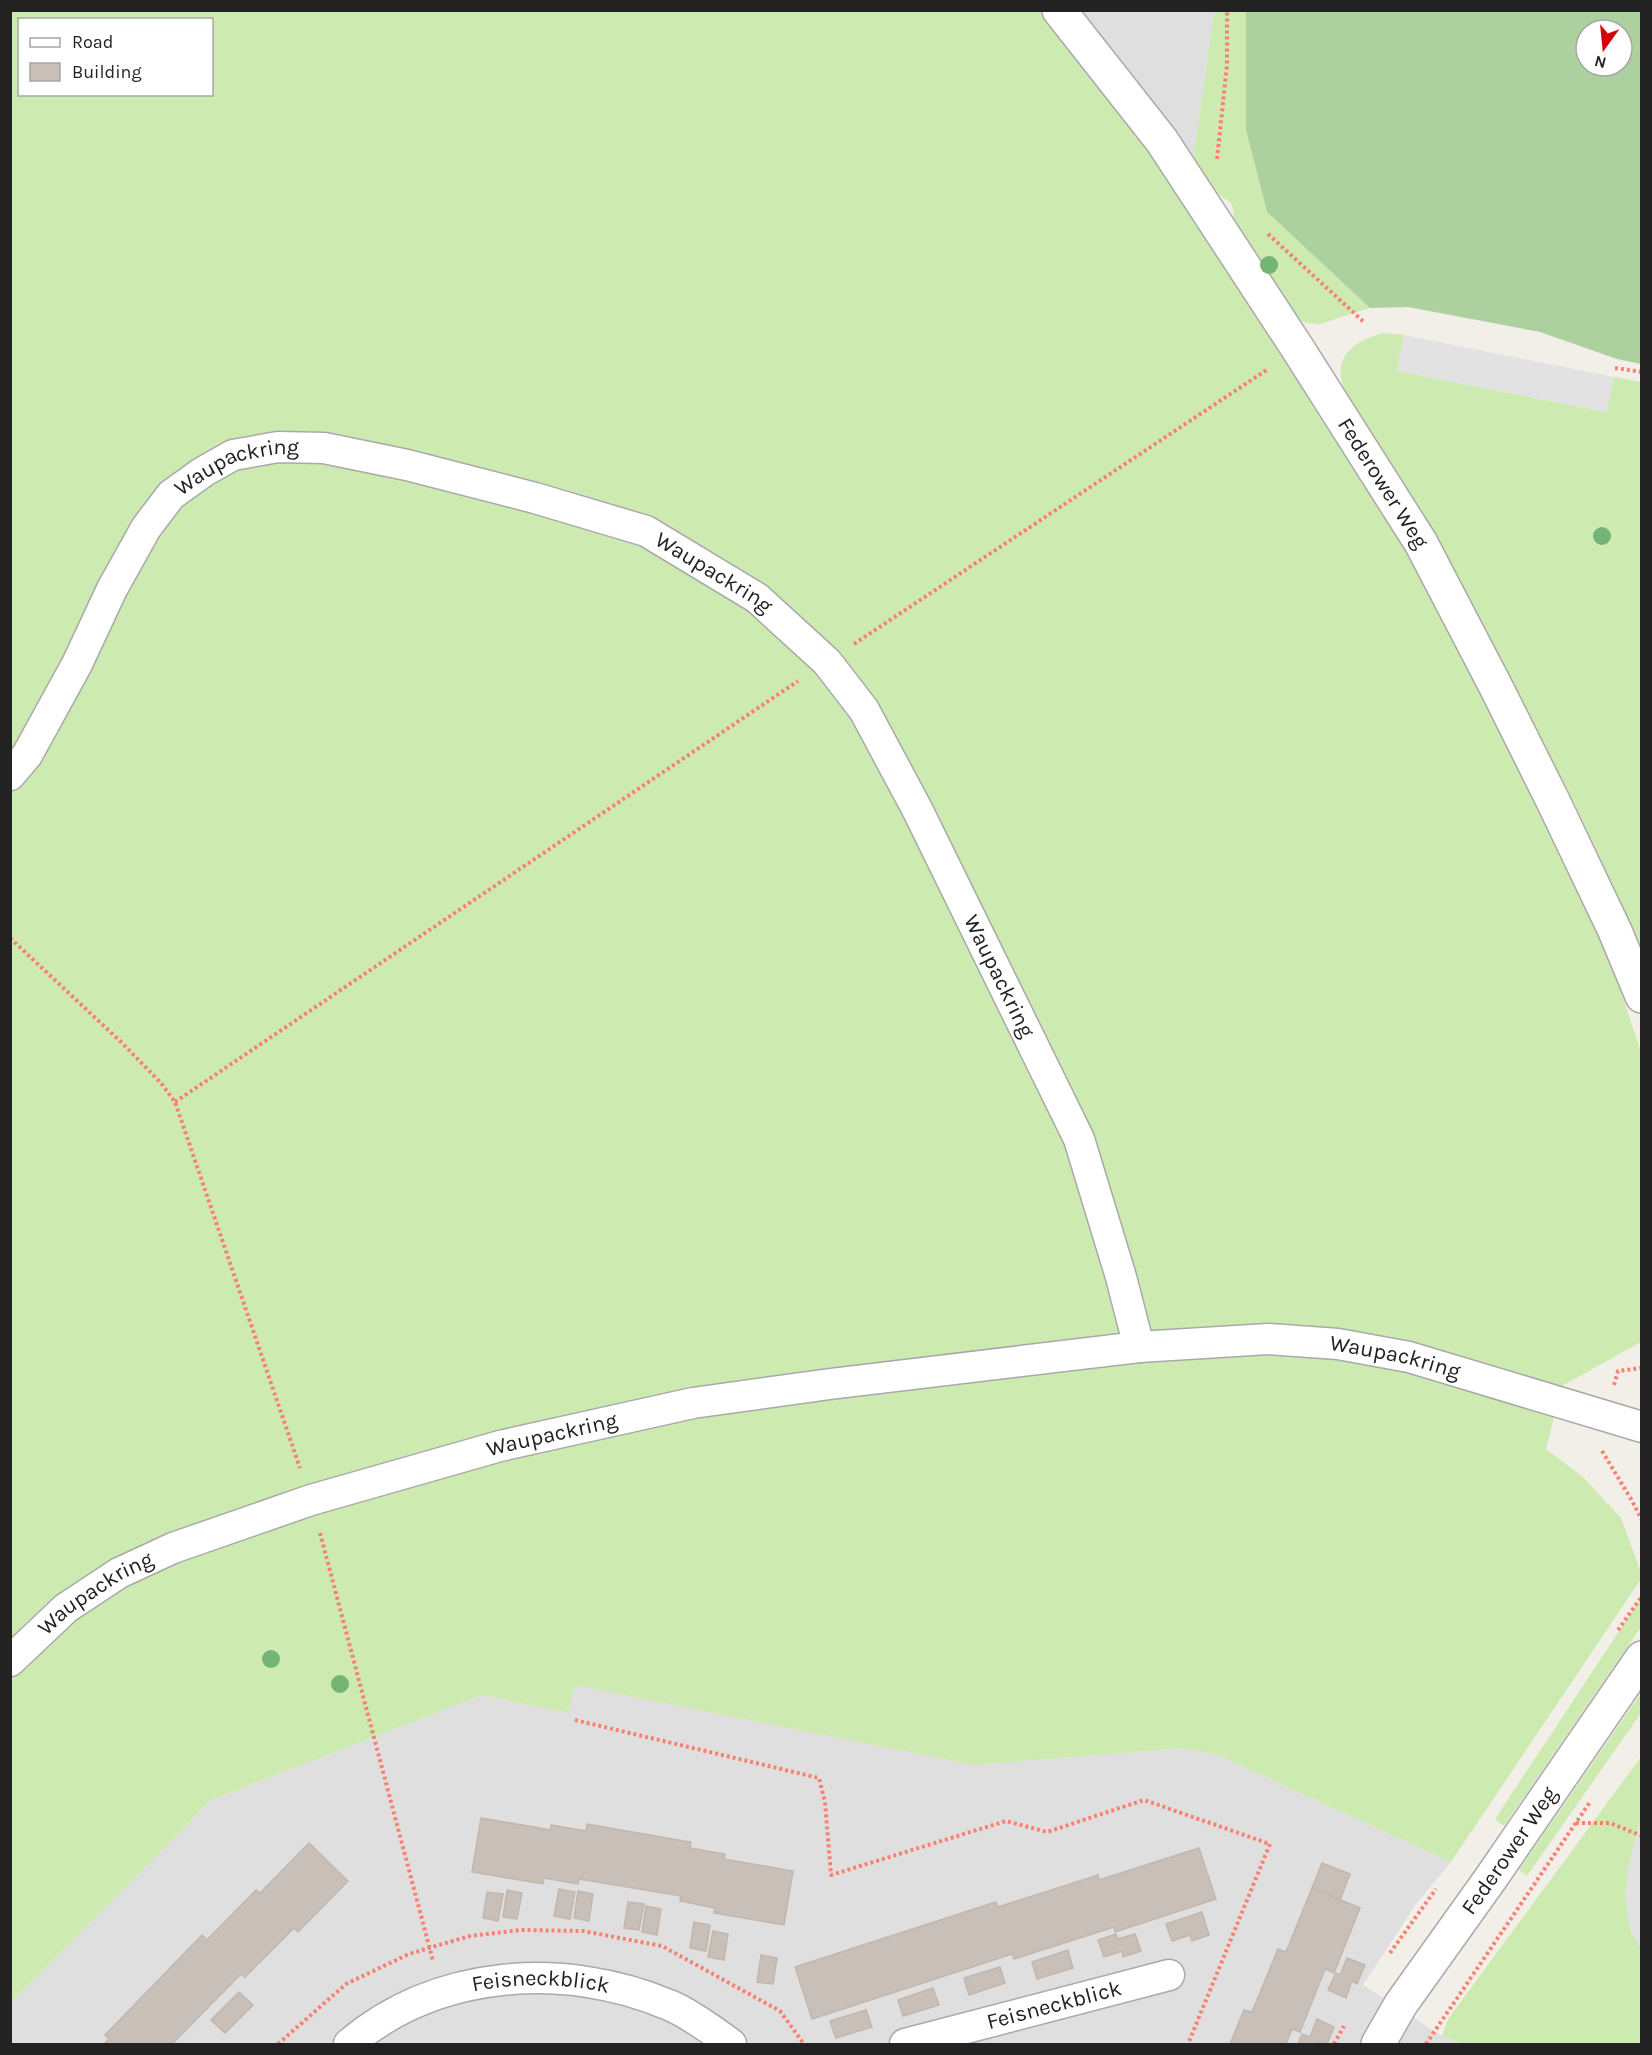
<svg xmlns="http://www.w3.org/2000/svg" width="1652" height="2055" viewBox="0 0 1652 2055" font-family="Karla,sans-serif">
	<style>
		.residential { fill: #e0dfdf }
		.grass { fill: #cdebb0; fill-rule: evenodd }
		.forest { fill: #add19e; fill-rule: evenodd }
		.parking { fill: #e2e2e2 }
		.building { fill: #c7bfb8; stroke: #c4b6ab; stroke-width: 1.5 }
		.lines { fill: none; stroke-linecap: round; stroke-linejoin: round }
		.minor-casing { stroke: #a9a9a9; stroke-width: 33 }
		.tertiary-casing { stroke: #a9a9a9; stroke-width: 36 }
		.path { stroke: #fa8072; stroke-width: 4; stroke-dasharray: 3 3; stroke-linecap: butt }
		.minor { stroke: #fff; stroke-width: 30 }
		.tertiary { stroke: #fff; stroke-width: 33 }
		.tree { fill: #74b475 }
		.labels { text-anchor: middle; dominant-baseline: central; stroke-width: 4.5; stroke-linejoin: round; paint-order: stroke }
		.street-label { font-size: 22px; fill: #222; stroke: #fff }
	</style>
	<rect width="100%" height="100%" fill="#f2efe9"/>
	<g class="residential">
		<path d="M1079,11H1214L1193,163L1155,103Z"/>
		<path d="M575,1685L974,1765L1184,1748L1218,1755L1451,1862L1416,1904L1363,1985L1442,2036L1463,2044H11V2003L211,1800L482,1695L567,1713Z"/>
	</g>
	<g class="grass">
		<path d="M11,11H1042L1146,148L1293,365L1405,551L1482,694L1602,935L1641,1052V1342L1562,1386L1546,1449L1584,1478L1621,1518L1641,1572V1579L1451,1862L1218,1755L1184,1748L974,1765L575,1685L568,1713L482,1695L211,1800L11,2003ZM20,20H212V94H20Z"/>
		<path d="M1214,11H1246V130L1267,212L1370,308L1320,324L1307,323L1290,316L1231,222L1234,211L1231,203L1209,188L1193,163Z"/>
		<path d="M1383,333L1404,335L1397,371L1606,412L1614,377L1641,382V948C1580,808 1509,672 1434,538C1415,504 1393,471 1372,438C1360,420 1345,399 1341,378C1337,351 1361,339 1383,333Z"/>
		<path d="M1641,1598V1627L1504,1826L1495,1819Z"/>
		<path d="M1641,1693V1713L1527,1876L1519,1870Z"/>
		<path d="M1641,1757V1823L1638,1828L1630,1929L1641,1949V2044H1463L1442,2036L1448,2019Z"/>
	</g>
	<path class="forest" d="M1246,11H1641V364L1617,359L1540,332L1408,307L1370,308L1267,212L1246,130ZM1586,30H1622V66H1586Z"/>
	<g class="parking">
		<path d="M1404,335L1614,377L1607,412L1397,371Z"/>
		<path d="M1641,1823V1949L1630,1929L1625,1893L1629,1864L1638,1828Z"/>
	</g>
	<g class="building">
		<path d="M481,1818L551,1830V1825L586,1831L587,1824L691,1842L690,1848L725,1854L724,1859L793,1871L784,1925L714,1913L715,1908L680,1901L681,1896L579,1879L578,1884L544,1878L543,1884L472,1872Z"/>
		<path d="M309,1843L348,1881L298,1932L294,1928L245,1977L241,1974L172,2044H104L109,2039L105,2035L202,1935L207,1940L256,1890L260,1893Z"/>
		<path d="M1199,1848L1216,1899L1115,1932L1114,1927L1014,1959L1012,1954L812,2019L795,1967L996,1902L998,1907L1098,1875L1099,1880Z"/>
		<path d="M1322,1863L1350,1874L1340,1900L1312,1888Z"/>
		<path d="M1312,1888L1360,1908L1334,1973L1325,1969L1300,2032L1292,2029L1286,2044H1230L1244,2010L1252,2012L1278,1949L1286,1952Z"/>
		<path d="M559,1889L575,1892L570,1919L554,1916Z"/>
		<path d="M507,1890L522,1893L517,1919L503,1917Z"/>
		<path d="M578,1891L593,1894L589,1921L574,1918Z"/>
		<path d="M487,1892L503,1894L498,1921L483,1918Z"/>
		<path d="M628,1902L644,1904L639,1930L624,1928Z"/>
		<path d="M646,1906L661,1909L657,1935L642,1932Z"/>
		<path d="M1202,1912L1209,1935L1192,1941L1190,1935L1172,1941L1166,1924Z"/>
		<path d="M694,1922L710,1925L706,1951L690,1948Z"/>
		<path d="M713,1931L728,1934L724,1960L708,1957Z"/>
		<path d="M1116,1934L1118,1939L1135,1934L1141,1951L1123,1957L1122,1951L1104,1957L1098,1940Z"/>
		<path d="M1068,1950L1073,1968L1037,1979L1032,1962Z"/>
		<path d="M761,1955L777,1958L773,1984L757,1982Z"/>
		<path d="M1347,1958L1365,1965L1357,1984L1352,1981L1346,1998L1328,1990L1336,1973L1340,1975Z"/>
		<path d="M1000,1967L1005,1983L969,1995L964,1978Z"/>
		<path d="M933,1988L939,2005L903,2016L898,2000Z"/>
		<path d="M239,1992L253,2005L225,2033L211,2020Z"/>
		<path d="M866,2010L872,2027L836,2038L830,2021Z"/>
		<path d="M1317,2019L1334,2027L1327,2044L1319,2042L1318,2044H1298L1302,2034L1310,2037Z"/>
	</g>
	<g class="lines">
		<g class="minor-casing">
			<g id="minor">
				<path id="s1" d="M10,775L27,755L77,664L112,589L146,528L171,495L203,472L233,455L278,447L324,448L407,465L535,498L646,531L757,598L827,662L864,710L917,809L1079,1139L1121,1277L1139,1347"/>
				<path id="s2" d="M10,1661L66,1608L119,1573L173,1548L311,1500L500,1446L693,1403L830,1384L1139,1347L1268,1339L1338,1344L1409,1357L1642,1427"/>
				<path id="s3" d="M349,2044C437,1969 565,1961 669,2005C687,2012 716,2033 731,2044"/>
				<path id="s4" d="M905,2044L1169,1975"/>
			</g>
		</g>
		<g class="tertiary-casing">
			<g id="tertiary">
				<path id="s5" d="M1059,10L1162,141L1298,349L1421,543L1496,687L1553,801L1615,931L1642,996"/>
				<path id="s6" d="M1378,2044L1401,2004L1491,1878L1642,1658"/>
			</g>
		</g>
		<g class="path">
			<path d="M1217,159L1227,65V10"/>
			<path d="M1268,234L1365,323"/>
			<path d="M1615,368L1642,372"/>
			<path d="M854,644L1268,369"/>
			<path d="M10,938L121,1042L161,1083L175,1102L300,1468"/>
			<path d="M175,1102L798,681"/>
			<path d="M1614,1385L1618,1371L1642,1368"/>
			<path d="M1602,1451L1631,1499L1642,1520"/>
			<path d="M320,1533L433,1961"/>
			<path d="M1618,1630L1642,1596"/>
			<path d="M575,1720L819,1778L825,1802L831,1875L1006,1821L1047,1832L1144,1800L1270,1844L1188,2044"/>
			<path d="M1576,1823H1610L1642,1836"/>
			<path d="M1390,1953L1436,1889"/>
			<path d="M278,2044L346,1984L409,1954L429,1948L470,1936L521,1930L583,1931L662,1946L780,2011L804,2044"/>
			<path d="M1334,2044L1344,2026"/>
			<path d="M1426,2044L1590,1802"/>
		</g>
		<use href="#minor" class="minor"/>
		<use href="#tertiary" class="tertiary"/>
	</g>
	<g class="tree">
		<circle cx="1269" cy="265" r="9"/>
		<circle cx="1602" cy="536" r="9"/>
		<circle cx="271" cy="1659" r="9"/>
		<circle cx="340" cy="1684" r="9"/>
	</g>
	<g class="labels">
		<g class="street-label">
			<text stroke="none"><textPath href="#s1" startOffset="398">Waupackring</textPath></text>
			<text stroke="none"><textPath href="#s5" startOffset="574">Federower Weg</textPath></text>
			<text stroke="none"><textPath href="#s1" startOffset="902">Waupackring</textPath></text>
			<text stroke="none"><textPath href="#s1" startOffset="1406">Waupackring</textPath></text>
			<text stroke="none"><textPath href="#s2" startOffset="1448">Waupackring</textPath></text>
			<text stroke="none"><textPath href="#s2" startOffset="596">Waupackring</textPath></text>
			<text stroke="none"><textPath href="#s2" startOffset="110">Waupackring</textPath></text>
			<text stroke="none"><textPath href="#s6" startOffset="234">Federower Weg</textPath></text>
			<text stroke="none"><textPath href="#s3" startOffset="207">Feisneckblick</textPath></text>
			<text stroke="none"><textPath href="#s4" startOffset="154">Feisneckblick</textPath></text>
		</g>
	</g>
	<rect width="1652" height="2055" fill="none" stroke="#222222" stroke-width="24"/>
	<rect x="18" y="18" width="195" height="78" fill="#ffffff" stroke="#a7a7a7" stroke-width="1.5"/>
	<rect x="30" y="38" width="30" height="9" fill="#ffffff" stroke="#a7a7a7" stroke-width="1.5"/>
	<text x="72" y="48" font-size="18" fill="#222222">Road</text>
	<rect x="30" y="63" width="30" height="18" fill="#c7bfb8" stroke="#a7a7a7" stroke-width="1.5"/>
	<text x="72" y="78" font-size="18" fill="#222222">Building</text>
	<g transform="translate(1604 48) rotate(195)"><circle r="28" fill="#ffffff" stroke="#a7a7a7" stroke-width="1.5"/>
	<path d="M0-4.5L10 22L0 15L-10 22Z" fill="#d40000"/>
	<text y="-9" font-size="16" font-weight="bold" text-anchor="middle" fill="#222222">N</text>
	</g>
</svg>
